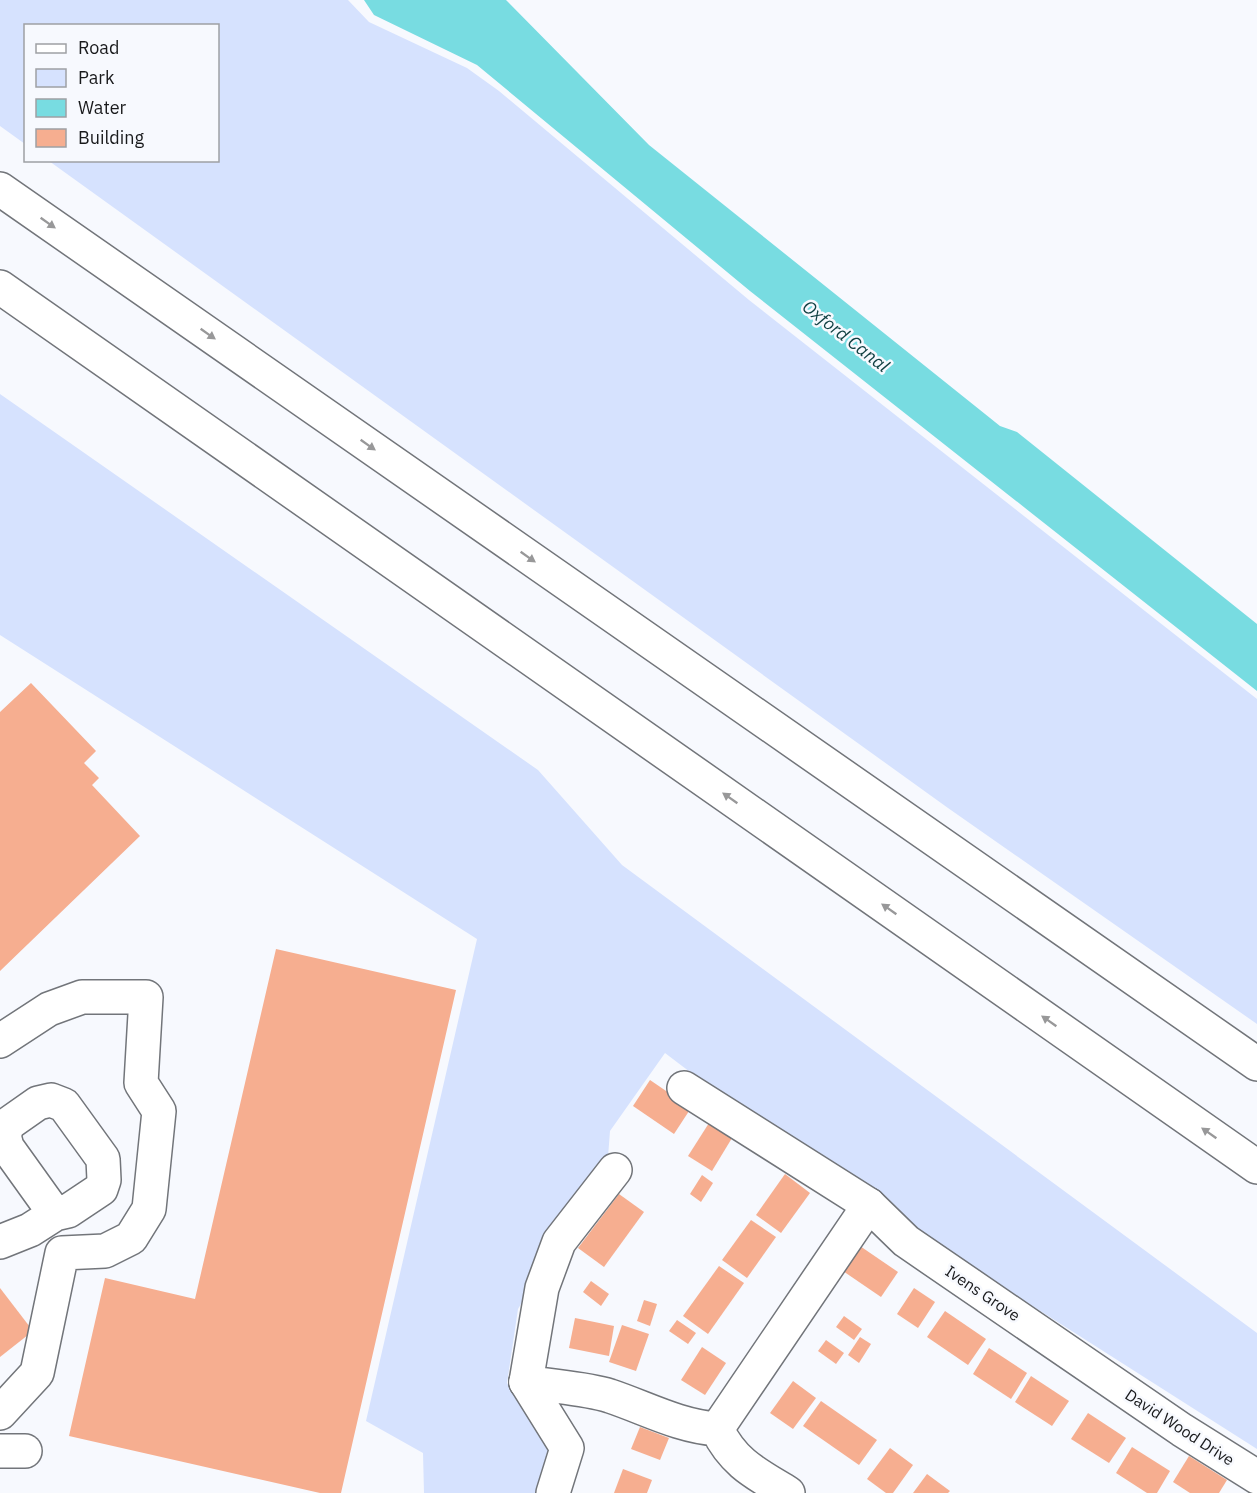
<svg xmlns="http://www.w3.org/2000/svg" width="1257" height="1493" viewBox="0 0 1257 1493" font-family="'IBM Plex Sans',sans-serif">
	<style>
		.green { fill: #d6e2fe }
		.water { fill: #78dce1 }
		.building { fill: #f6ae90 }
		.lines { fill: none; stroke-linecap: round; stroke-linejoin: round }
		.minor-casing { stroke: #72757a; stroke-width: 36 }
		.highway-casing { stroke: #72757a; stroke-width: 36 }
		.minor { stroke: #fff; stroke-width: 33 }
		.highway { stroke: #fff; stroke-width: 33 }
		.oneway { fill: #989899 }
		.labels { text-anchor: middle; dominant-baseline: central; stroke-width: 5; stroke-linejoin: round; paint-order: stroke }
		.street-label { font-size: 16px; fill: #191a1c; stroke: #f7f9fe }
		.water-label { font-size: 18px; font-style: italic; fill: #0f3f41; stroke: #f7f9fe }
	</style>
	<rect width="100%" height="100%" fill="#f7f9fe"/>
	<g class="green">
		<path d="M0,0H348L369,22L467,68L499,91L749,300L1257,699V1024L948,808L49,161L218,160V26H26L25,144L0,126Z"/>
		<path d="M0,394L538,770L622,865L1257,1333V1449L819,1170L665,1053L610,1131L608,1157L518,1309L507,1383L553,1447L539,1493H424L423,1453L366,1421L477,939L0,635Z"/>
	</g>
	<path class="water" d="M364,0H506L649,145L1000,426L1017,432L1257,624V691L750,291L477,65L374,15Z"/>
	<g class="building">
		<path d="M31,683L96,751L84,763L99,778L92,785L140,836L0,971V712Z"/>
		<path d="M276,949L456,990L341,1493H320L69,1436L105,1278L195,1299Z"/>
		<path d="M650,1080L691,1108L674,1134L633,1106Z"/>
		<path d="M709,1123L732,1138L712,1171L688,1156Z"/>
		<path d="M785,1174L810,1193L781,1233L756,1215Z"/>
		<path d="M702,1175L713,1183L701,1202L690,1194Z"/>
		<path d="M619,1194L644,1212L604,1267L578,1248Z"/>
		<path d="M751,1220L776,1237L747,1278L722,1260Z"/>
		<path d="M857,1244L898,1272L881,1297L840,1269Z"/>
		<path d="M719,1266L744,1283L708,1334L683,1316Z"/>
		<path d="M591,1281L609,1294L601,1306L583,1292Z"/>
		<path d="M0,1288L33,1331L0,1357Z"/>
		<path d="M914,1288L935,1302L918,1328L897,1314Z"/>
		<path d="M644,1300L657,1304L650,1326L637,1321Z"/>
		<path d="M945,1311L986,1339L968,1365L927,1337Z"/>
		<path d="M844,1316L862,1329L854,1340L836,1327Z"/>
		<path d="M575,1318L614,1326L609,1356L569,1348Z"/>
		<path d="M677,1320L696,1333L688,1344L669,1331Z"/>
		<path d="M622,1325L649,1334L636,1371L609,1362Z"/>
		<path d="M860,1337L871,1344L859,1363L848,1355Z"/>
		<path d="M826,1340L844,1353L836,1364L818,1351Z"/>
		<path d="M702,1347L726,1363L705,1395L681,1380Z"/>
		<path d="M989,1348L1027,1373L1011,1399L973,1374Z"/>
		<path d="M1031,1376L1069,1401L1052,1426L1015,1402Z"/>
		<path d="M793,1381L816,1398L793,1429L770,1413Z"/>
		<path d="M821,1401L877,1440L859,1465L803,1426Z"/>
		<path d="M1088,1413L1126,1438L1109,1463L1071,1439Z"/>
		<path d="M640,1427L669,1438L660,1460L631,1449Z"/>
		<path d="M1132,1447L1170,1471L1157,1493H1147L1116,1473Z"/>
		<path d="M890,1448L913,1465L893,1493H886L867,1479Z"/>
		<path d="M1189,1456L1227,1480L1219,1493H1190L1173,1482Z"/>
		<path d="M623,1469L652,1480L647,1493H614Z"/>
		<path d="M927,1474L950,1491L948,1493H913Z"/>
	</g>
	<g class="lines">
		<g class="minor-casing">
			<g id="minor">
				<path d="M0,1041L49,1009L82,997H146L141,1083L159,1111L149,1209L131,1238L105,1251L62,1253L37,1373L0,1413"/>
				<path d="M684,1088L869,1205L906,1241L1182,1430L1257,1477"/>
				<path d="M0,1242L30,1230L55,1214L68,1211L101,1189L104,1180L103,1159L64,1105L51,1100L38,1103L8,1124L4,1135L7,1147L55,1214"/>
				<path d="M526,1382C553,1387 584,1388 610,1396C646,1408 678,1426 717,1429C734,1464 757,1474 788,1493"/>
				<path d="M526,1382L542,1288L559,1242L615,1170"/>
				<path d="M526,1382L567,1448L553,1493"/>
				<path d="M717,1429L869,1205"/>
				<path d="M0,1451H25"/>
			</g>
		</g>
		<g class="highway-casing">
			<g id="highway">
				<path d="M0,189L1257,1064"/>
				<path d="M0,287L1257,1167"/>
			</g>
		</g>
		<use href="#minor" class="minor"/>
		<use href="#highway" class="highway"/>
	</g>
	<defs><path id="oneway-solid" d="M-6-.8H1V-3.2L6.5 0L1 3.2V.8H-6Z" transform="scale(1.5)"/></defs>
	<g class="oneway">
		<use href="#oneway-solid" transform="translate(48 223) rotate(35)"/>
		<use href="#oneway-solid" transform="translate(208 334) rotate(35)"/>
		<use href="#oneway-solid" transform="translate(368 445) rotate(35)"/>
		<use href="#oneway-solid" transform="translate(528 557) rotate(35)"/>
		<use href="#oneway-solid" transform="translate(730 798) rotate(-145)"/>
		<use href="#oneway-solid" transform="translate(889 909) rotate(-145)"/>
		<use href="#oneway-solid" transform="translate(1049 1021) rotate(-145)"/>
		<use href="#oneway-solid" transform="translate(1209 1133) rotate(-145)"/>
	</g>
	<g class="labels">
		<g class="street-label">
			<text transform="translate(983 1293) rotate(34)">Ivens Grove</text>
			<text transform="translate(1180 1427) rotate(33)">David Wood Drive</text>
		</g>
		<g class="water-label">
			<text transform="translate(846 336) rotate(38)">Oxford Canal</text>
		</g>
	</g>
	<rect x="24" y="24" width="195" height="138" fill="#f7f9fe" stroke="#9ea0a4" stroke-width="1.5"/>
	<rect x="36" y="44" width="30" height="9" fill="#ffffff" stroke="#9ea0a4" stroke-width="1.5"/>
	<text x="78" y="54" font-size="18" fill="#191a1c">Road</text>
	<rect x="36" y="69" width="30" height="18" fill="#d6e2fe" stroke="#9ea0a4" stroke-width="1.5"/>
	<text x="78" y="84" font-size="18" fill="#191a1c">Park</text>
	<rect x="36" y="99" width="30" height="18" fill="#78dce1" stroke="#9ea0a4" stroke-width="1.5"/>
	<text x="78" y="114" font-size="18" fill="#191a1c">Water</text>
	<rect x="36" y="129" width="30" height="18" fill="#f6ae90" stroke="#9ea0a4" stroke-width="1.5"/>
	<text x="78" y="144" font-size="18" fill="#191a1c">Building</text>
</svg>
